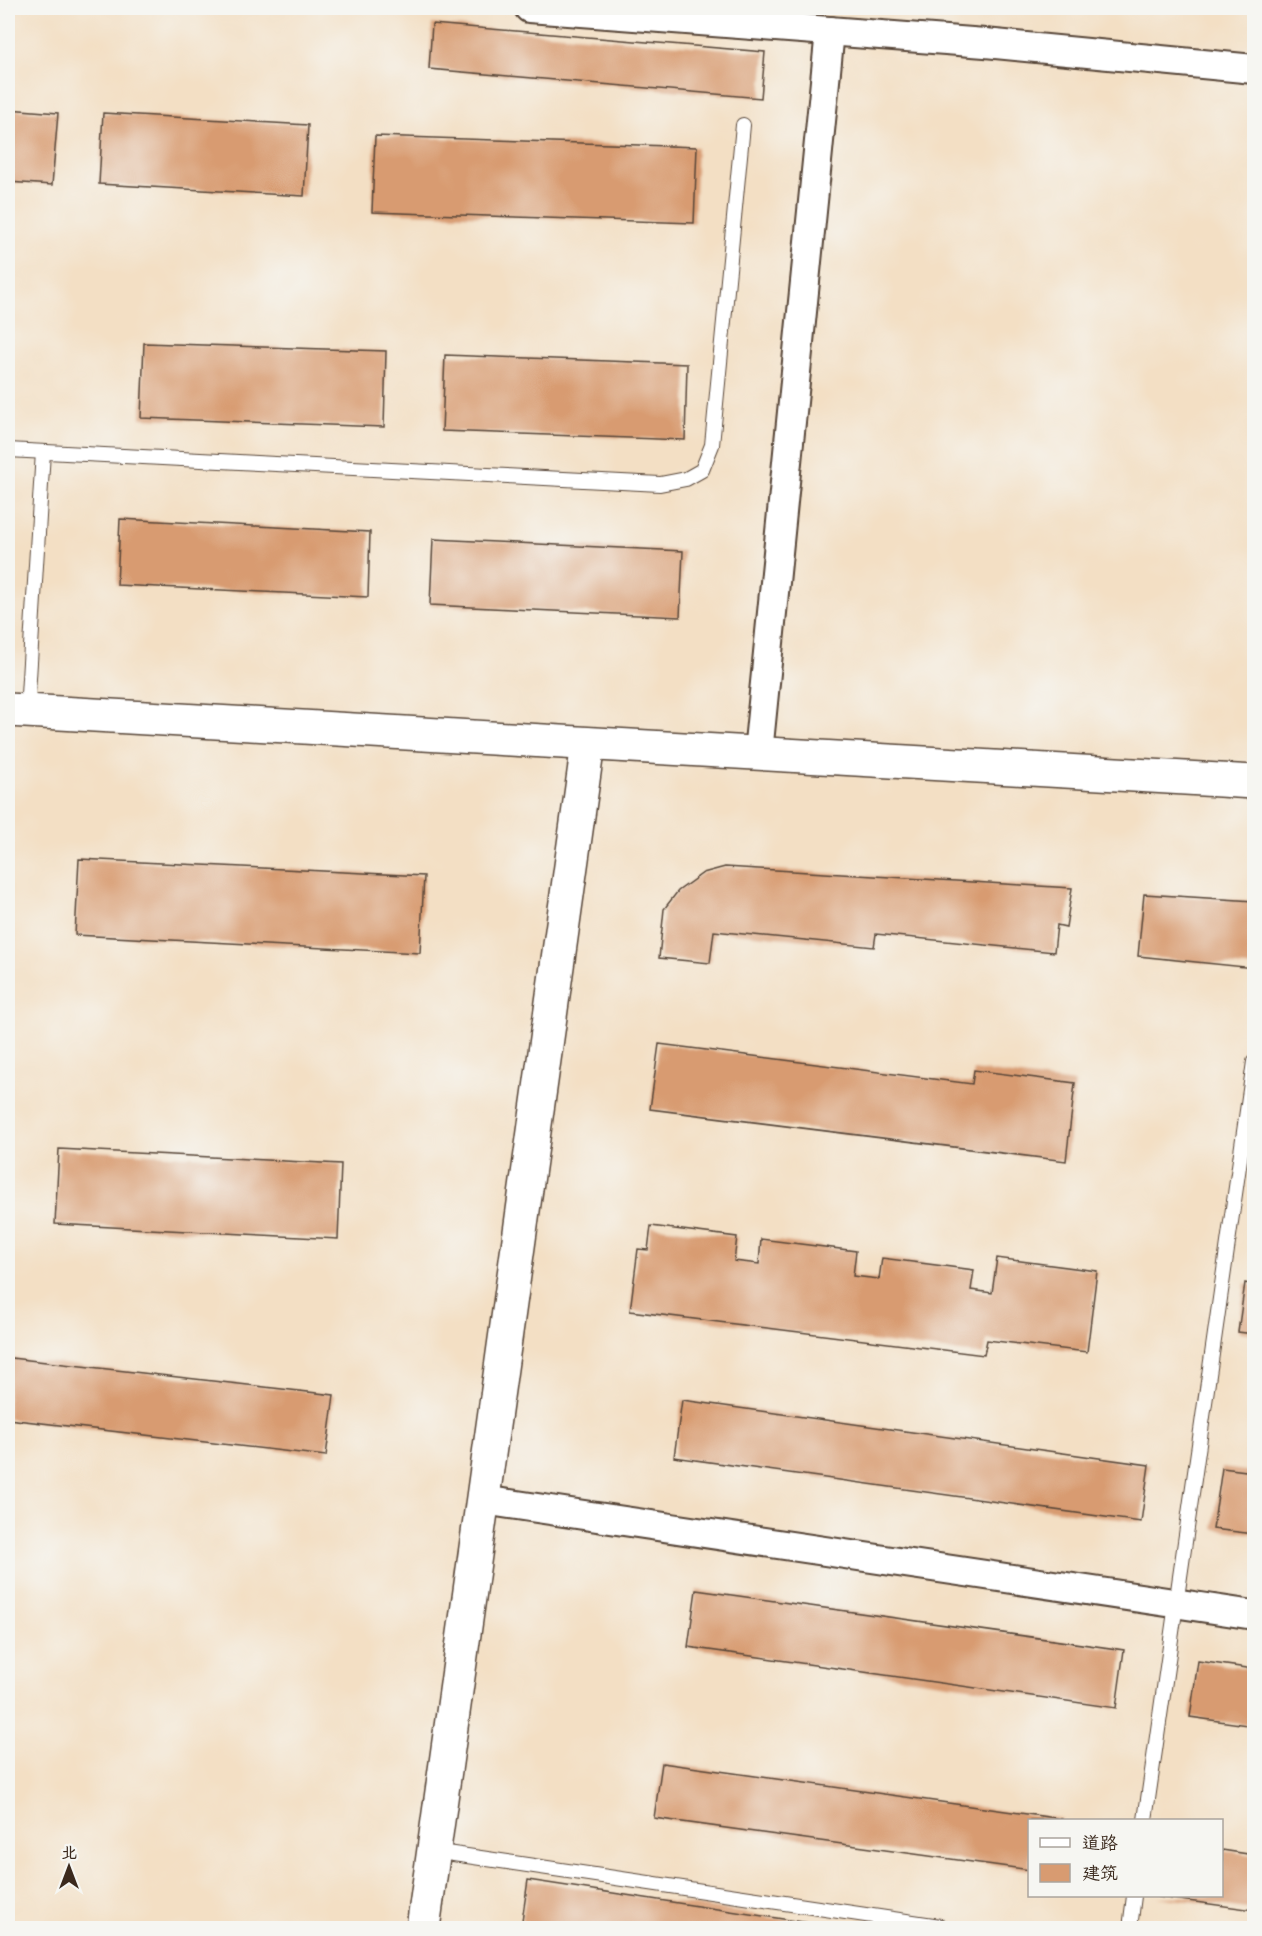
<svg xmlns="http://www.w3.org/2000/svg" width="1262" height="1936" viewBox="0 0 1262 1936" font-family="Itim,'LXGW WenKai TC',sans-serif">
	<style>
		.building { fill: #d89b71 }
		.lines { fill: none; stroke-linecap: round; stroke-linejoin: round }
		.service-casing { stroke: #574537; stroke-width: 16 }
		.minor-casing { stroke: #574537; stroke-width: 32 }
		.tertiary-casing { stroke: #574537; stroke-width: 36 }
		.service { stroke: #fff; stroke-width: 14 }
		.minor { stroke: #fff; stroke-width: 28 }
		.tertiary { stroke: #fff; stroke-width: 33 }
	</style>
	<rect width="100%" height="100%" fill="#f6f6f2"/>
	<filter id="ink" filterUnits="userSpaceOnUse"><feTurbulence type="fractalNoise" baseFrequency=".0167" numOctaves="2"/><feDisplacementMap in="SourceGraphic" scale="12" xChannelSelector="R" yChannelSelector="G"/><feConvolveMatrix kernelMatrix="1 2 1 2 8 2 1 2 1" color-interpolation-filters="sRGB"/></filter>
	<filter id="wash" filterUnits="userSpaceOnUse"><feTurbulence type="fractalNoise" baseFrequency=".008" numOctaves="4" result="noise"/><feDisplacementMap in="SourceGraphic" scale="24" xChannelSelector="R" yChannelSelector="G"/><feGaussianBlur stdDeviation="1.35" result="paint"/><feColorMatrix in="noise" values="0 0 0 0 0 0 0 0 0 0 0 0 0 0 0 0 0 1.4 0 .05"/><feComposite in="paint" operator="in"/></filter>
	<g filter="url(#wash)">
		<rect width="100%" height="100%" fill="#f3dfc4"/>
		<g id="blocks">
			<g class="building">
				<path d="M432,24L765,52L761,98L429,69Z"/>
				<path d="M8,109L58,113L52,185L8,182Z"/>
				<path d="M103,113L308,125L304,196L99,184Z"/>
				<path d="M375,136L697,147L694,223L372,212Z"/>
				<path d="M144,343L386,351L384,427L141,418Z"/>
				<path d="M445,355L687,364L685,440L442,431Z"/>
				<path d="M120,519L370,532L368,597L117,585Z"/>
				<path d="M433,539L683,551L680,617L430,605Z"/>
				<path d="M79,859L424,876L420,953L75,935Z"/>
				<path d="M725,867L1072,888L1066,927L1057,925L1054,952L876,934L874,947L714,931L710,963L659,958L664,909L678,891L703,873Z"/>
				<path d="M1144,894L1254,901V968L1138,956Z"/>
				<path d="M659,1044L972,1084L974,1070L1075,1083L1066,1161L650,1109Z"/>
				<path d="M59,1149L341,1164L338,1239L55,1224Z"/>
				<path d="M651,1226L737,1237L734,1261L759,1264L761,1239L856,1251L853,1276L879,1279L882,1258L974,1270L971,1290L992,1293L997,1258L1097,1271L1087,1352L987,1340L984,1355L630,1311L638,1249L648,1250Z"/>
				<path d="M1245,1283L1254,1285V1334L1238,1332Z"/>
				<path d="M11,1358L334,1395L326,1456L8,1419V1392Z"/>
				<path d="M682,1400L1149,1465L1141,1522L674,1457Z"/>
				<path d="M1222,1468L1254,1472V1534L1213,1529Z"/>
				<path d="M696,1590L1124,1650L1116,1708L688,1647Z"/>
				<path d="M1198,1661L1254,1669V1726L1190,1717Z"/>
				<path d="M662,1763L1062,1819V1820H1030V1870L654,1818Z"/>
				<path d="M1222,1850L1254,1855V1910L1158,1897L1222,1896Z"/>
				<path d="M528,1880L835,1927V1928H521Z"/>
			</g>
		</g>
	</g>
	<g filter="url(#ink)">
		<use href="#blocks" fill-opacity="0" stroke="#574537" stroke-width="1.5"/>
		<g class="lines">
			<g class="service-casing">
				<g id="service">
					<path d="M8,450L660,484L686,479L702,470L712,445L743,125"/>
					<path d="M27,711L43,452"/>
					<path d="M1145,1820L1254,1062"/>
					<path d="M433,1851L940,1926L942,1928"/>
					<path d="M1130,1928L1134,1896"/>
				</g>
			</g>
			<g class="minor-casing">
				<g id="minor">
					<path d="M529,8L985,43L1254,69"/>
					<path d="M758,753L830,31"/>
					<path d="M483,1500L1254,1615"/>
				</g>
			</g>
			<g class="tertiary-casing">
				<g id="tertiary">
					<path d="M8,710L1254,782"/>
					<path d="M423,1928L588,744"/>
				</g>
			</g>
			<use href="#service" class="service"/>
			<use href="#minor" class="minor"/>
			<use href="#tertiary" class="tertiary"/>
		</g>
	</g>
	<rect width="1262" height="1936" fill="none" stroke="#f6f6f2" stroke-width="30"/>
	<rect x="1028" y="1819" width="195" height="78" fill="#f6f6f2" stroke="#aba49d" stroke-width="1.5"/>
	<rect x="1040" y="1838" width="30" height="9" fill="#ffffff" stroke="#aba49d" stroke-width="1.5"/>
	<text x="1082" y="1849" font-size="18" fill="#3b2a1e">道路</text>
	<rect x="1040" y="1864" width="30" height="18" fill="#d89b71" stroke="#aba49d" stroke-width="1.5"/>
	<text x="1082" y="1879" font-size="18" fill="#3b2a1e">建筑</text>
	<g transform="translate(69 1867)" stroke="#f6f6f2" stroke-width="4.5" paint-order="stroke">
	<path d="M0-4.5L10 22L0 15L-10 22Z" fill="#3b2a1e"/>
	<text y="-9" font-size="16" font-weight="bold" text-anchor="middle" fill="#3b2a1e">北</text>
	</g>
</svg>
